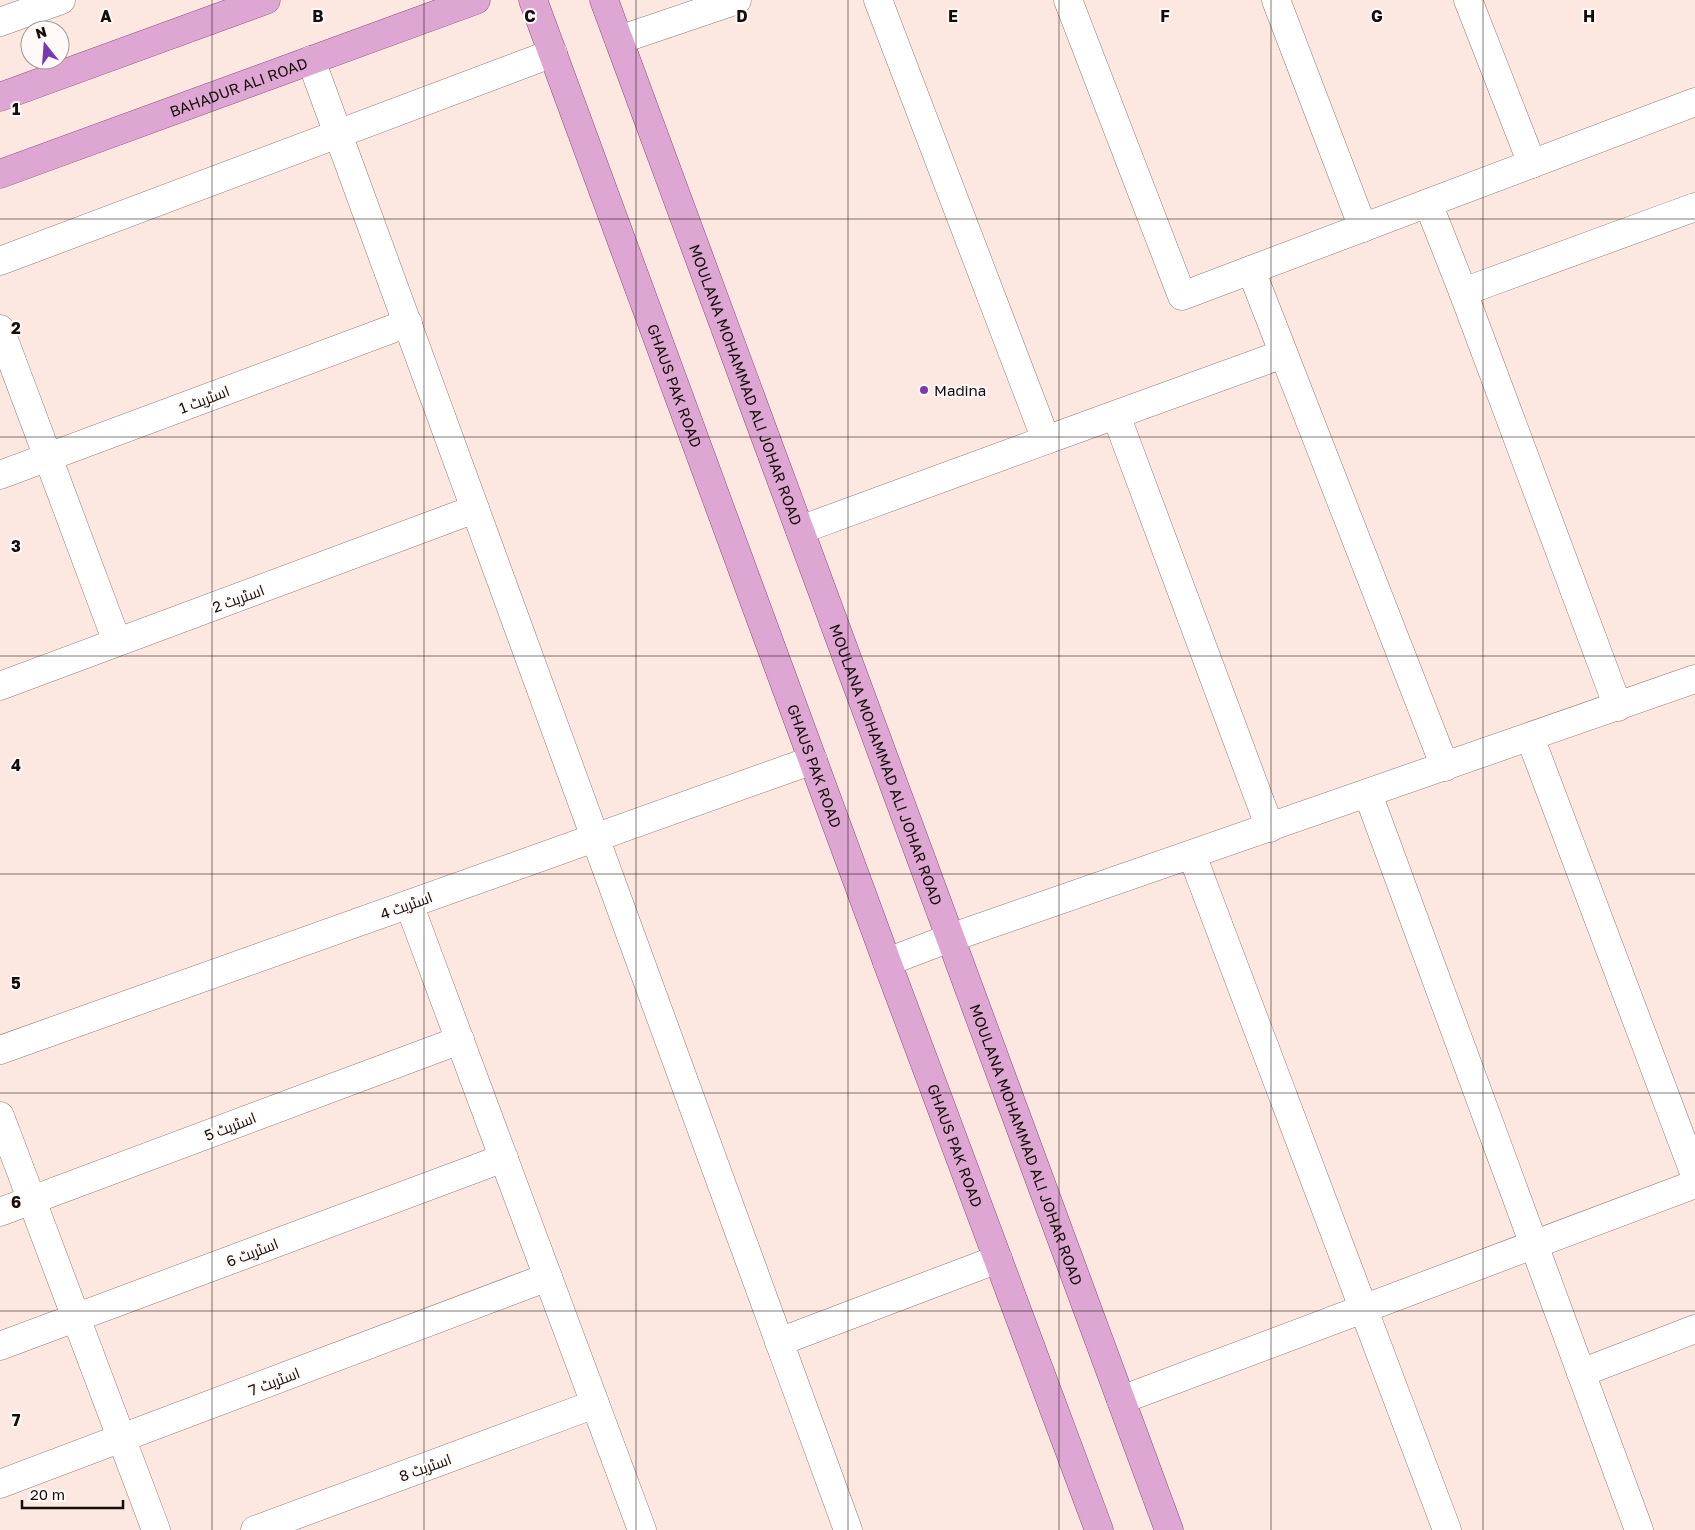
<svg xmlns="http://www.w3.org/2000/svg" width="1695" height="1530" viewBox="0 0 1695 1530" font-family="'Golos Text',Cairo,sans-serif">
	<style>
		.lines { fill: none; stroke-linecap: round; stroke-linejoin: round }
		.minor-casing { stroke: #917a72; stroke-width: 29 }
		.major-casing { stroke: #8a4b79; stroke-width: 29 }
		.minor { stroke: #fff; stroke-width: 28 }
		.major { stroke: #dea7d3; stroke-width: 28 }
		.grid { fill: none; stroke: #160d0a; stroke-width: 1; stroke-opacity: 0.55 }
		.poi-dot { fill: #7739af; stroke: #fff9f7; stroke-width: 2 }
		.labels { text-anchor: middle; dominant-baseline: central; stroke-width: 4; stroke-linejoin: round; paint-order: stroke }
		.street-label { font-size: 15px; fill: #160d0a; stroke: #fff9f7 }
		.poi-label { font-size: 15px; fill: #160d0a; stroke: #fff9f7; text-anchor: start }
		.grid-label { font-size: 16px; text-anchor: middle; font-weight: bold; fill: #160d0a; stroke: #fff9f7; stroke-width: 4; stroke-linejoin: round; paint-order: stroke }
	</style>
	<rect width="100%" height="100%" fill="#fde8e1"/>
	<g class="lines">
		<g class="minor-casing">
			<g id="minor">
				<path d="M878,0L1046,440L1283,354"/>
				<path d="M1068,0L1182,296L1695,102"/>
				<path d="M1276,0L1363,228"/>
				<path d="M1468,0L1532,164"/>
				<path d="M0,22L61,0"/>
				<path d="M619,40L737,0"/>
				<path d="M311,60L848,1530"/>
				<path d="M1428,203L1463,292L1618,707"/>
				<path d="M0,261L553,53"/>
				<path d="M1251,270L1445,767"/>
				<path d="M1463,292L1695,207"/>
				<path d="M0,329L117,642"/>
				<path d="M1116,415L1270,828"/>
				<path d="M0,475L408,323"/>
				<path d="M800,530L1046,440"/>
				<path d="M0,686L475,509"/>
				<path d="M1530,737L1695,1175"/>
				<path d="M1368,794L1639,1530"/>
				<path d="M1192,855L1447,1530"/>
				<path d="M409,904L642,1530"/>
				<path d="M887,962L950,938L1695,679"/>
				<path d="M0,1050L813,760"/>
				<path d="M0,1116L156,1530"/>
				<path d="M0,1212L460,1040"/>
				<path d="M779,1342L998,1259"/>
				<path d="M0,1346L504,1158"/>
				<path d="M1581,1373L1695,1329"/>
				<path d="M1121,1400L1695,1184"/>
				<path d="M0,1484L548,1277"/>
				<path d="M255,1530L595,1404"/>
			</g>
		</g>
		<g class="major-casing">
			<g id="major">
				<path id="s1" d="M533,0L887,962L1099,1530"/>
				<path id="s2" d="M604,0L1169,1530"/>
				<path d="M0,97L266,0"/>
				<path id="s3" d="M0,174L476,0"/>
			</g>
		</g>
		<use href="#minor" class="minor"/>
		<use href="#major" class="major"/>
	</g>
	<path class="grid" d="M212,0V1530M424,0V1530M636,0V1530M848,0V1530M1059,0V1530M1271,0V1530M1483,0V1530M0,219H1695M0,437H1695M0,656H1695M0,874H1695M0,1093H1695M0,1311H1695"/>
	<circle class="poi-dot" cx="924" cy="390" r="5"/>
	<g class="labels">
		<g class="street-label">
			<text stroke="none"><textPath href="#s3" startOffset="254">BAHADUR ALI ROAD</textPath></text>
			<text stroke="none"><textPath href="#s1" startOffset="411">GHAUS PAK ROAD</textPath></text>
			<text stroke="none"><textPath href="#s2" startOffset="410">MOULANA MOHAMMAD ALI JOHAR ROAD</textPath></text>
			<text transform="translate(204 399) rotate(-21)">اسٹریٹ 1</text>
			<text transform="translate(238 598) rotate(-20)">اسٹریٹ 2</text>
			<text stroke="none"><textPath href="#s1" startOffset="816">GHAUS PAK ROAD</textPath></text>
			<text stroke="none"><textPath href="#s2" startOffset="815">MOULANA MOHAMMAD ALI JOHAR ROAD</textPath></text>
			<text transform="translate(406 905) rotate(-20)">اسٹریٹ 4</text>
			<text transform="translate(230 1126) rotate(-21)">اسٹریٹ 5</text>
			<text stroke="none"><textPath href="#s1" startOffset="1221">GHAUS PAK ROAD</textPath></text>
			<text stroke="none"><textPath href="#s2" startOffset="1220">MOULANA MOHAMMAD ALI JOHAR ROAD</textPath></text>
			<text transform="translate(252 1252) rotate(-21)">اسٹریٹ 6</text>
			<text transform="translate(274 1381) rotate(-21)">اسٹریٹ 7</text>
			<text transform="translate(425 1467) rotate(-20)">اسٹریٹ 8</text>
		</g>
		<g class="poi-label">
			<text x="934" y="390">Madina</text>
		</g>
	</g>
	<g class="grid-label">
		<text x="106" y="22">A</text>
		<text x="318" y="22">B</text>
		<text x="530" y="22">C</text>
		<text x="742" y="22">D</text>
		<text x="953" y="22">E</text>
		<text x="1165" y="22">F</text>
		<text x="1377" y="22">G</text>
		<text x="1589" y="22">H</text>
		<text x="16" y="115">1</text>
		<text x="16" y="334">2</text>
		<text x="16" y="552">3</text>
		<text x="16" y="771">4</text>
		<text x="16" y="989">5</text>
		<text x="16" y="1208">6</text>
		<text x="16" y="1426">7</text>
	</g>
	<g transform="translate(45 45) rotate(343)"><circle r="24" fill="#fff9f7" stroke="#a29b98"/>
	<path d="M0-4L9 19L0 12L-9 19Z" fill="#7739af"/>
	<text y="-8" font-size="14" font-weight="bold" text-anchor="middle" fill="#160d0a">N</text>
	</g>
	<path d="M22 1500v8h101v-8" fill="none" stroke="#160d0a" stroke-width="2.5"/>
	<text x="30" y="1500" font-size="15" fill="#160d0a" stroke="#fff9f7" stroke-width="4" paint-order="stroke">20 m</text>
</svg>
